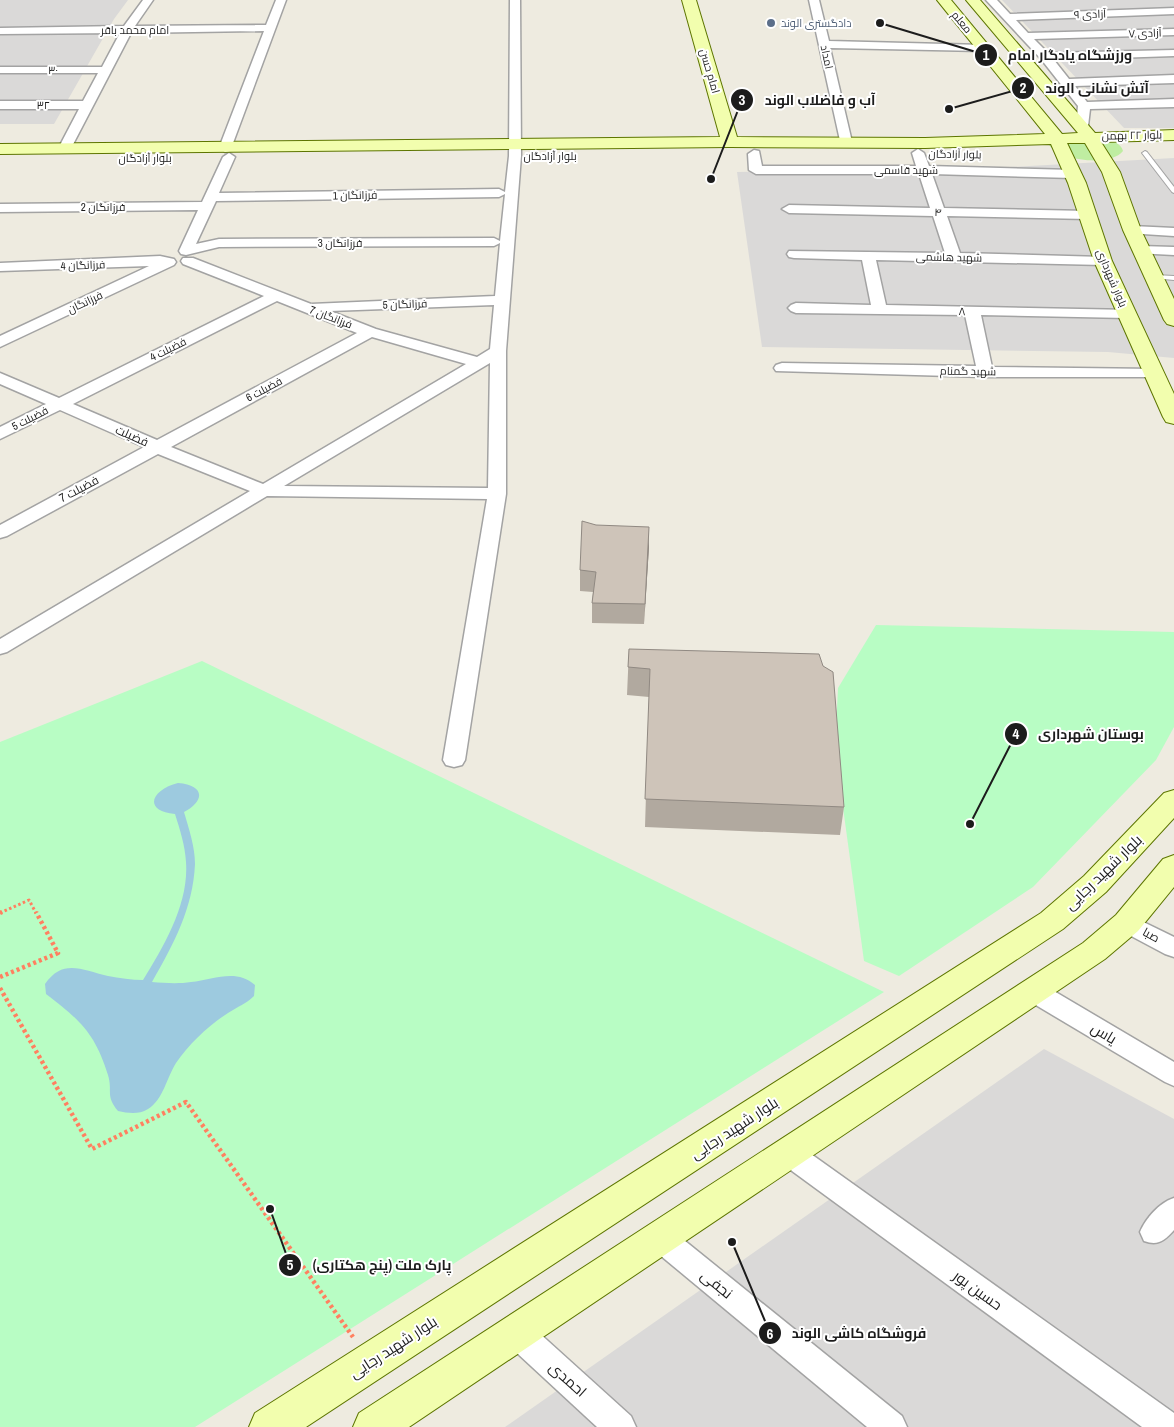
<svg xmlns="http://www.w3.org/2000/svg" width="1174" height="1427" viewBox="0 0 1174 1427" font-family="'Archivo Narrow',Cairo,sans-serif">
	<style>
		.residential { fill: #dad9d8 }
		.grass { fill: #bfeda1 }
		.park { fill: #b8fdc4 }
		.water { fill: #9dcadf }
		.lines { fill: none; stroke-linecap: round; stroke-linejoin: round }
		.lane-casing { stroke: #a3a3a3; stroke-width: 2 }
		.street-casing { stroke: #a3a3a3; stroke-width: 3 }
		.secondary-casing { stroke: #5d7500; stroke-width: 2 }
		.path-far1 { stroke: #ff8060; stroke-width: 3; stroke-dasharray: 2.5 2.5; stroke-linecap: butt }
		.path { stroke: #ff8060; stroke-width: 4.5; stroke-dasharray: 3 3; stroke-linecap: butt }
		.lane { fill: #fff; fill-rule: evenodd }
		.street { fill: #fff; fill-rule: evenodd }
		.secondary { fill: #f2feae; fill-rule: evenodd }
		.wall { fill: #b1a99f }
		.shaded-wall { fill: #908982 }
		.building { fill: #cec4b9; stroke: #908982 }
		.service-dot { fill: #5c6f8a; stroke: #fff; stroke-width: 2 }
		.labels { text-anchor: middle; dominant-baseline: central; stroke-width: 4; stroke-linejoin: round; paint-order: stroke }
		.far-street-label { font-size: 11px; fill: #1c1c1c; stroke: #fff }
		.far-service-label { font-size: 11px; fill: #4e5e75; stroke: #fff; text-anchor: start }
		.street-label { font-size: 12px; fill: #1c1c1c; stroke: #fff }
		.near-street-label { font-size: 15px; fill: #1c1c1c; stroke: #fff }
		.leader { fill: none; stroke: #1c1c1c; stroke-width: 2 }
		.callout-dot { fill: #1c1c1c; stroke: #fff; stroke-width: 2 }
		.mark-label { font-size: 15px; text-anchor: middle; font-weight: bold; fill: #fff }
		.callout-label { font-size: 14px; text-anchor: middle; font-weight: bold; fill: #1c1c1c; stroke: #fff; stroke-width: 4; stroke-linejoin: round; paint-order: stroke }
	</style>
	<rect width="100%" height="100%" fill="#eeebe0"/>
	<g class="residential">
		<path d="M0,0H128L114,19L54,124H0Z"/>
		<path d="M1002,0H1174V128H1124Z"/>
		<path d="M1174,158V358L1108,352L762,347L737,172L1010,167Z"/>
		<path d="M1044,1049L1174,1119V1427H505Z"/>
	</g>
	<path class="grass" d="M1073,133C1086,133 1120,137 1123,151C1111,167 1060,161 1049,145L1050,141L1063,134Z"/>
	<g class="park">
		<path d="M876,625L1174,632V727L1156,760L1033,887L899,976L864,961L835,749L838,688Z"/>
		<path d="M202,661L884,992L195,1427H0V742Z"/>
	</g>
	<path class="water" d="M178,783C204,785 206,800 184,812C189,829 195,847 195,864C193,909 173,945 152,982C164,983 179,984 191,982C213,980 236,968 255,985L254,996C246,1004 237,1007 228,1013C209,1025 189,1044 176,1063C167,1077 163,1100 148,1109C138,1115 128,1113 118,1111C105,1095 113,1092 108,1075C95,1033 80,1020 46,994L45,984C63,958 82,970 108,976C119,978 132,980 143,980C164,946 189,904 186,862C185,845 180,830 175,814C141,810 153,789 178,783Z"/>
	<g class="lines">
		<g class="lane-casing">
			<g id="lane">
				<path d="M1145,151L1147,152L1174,187V193L1172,192L1142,153Z"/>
				<path d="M1155,275L1174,276V280L1153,278L1152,277Z"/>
			</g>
		</g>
		<g class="street-casing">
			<g id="street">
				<path d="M143,0H153L135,26L266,25L276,0H286L230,151L225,152L219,148L264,31L131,33L69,152H59L58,149L79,109H0V101H83L98,73H0V67H102L120,33L0,34V28L124,26Z"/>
				<path d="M510,0H520L521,156L506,351V494L465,760L462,765L454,767L446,765L443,760L487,499L267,496L7,652L0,654V639L250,491L158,454L7,536L0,538V525L144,447L60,410L0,439V427L46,404L0,384V373L59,398L264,296L183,264L181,261L183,258H193L311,304L495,296L500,243L494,246L219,247L186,255L181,254L179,251L198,210L0,212V204L202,202L223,157L229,153L235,157L219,193L499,189L505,192L509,156ZM505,194L500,241L494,238L219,239L196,244L216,201L499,197ZM277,301L357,333L157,440L73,404ZM494,305L490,349L477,357L376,329L330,311ZM372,337L466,364L263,484L171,447ZM490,363L488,488L284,486Z"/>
				<path d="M809,0H819L829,41L983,45L989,48L983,51L830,48L852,142L846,146L841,145Z"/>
				<path d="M986,0H997L1010,14L1174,8V14L1016,20L1028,33L1174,29V35L1034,39L1048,53L1174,50V56L1054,60L1069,79L1174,75V83L1075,86L1087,102L1174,99V107L1090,109L1088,126L1082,130L1078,129L1076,126L1078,106L1041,59Z"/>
				<path d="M918,149L924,153L929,166L1073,170L1080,174L1073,178L932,174L944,208L1088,211L1095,215L1088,219L947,216L960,253L1103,257L1108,258L1110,261L1108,264L1103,265L876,260L886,305L1132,310L1135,313L1132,316L1127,318L981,315L992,367L1155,369L1161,371L1163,374L1161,377H985L776,371L774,368L776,365L782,363L976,366L965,315L796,313L791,311L788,308L791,305L796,303L871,305L862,260L794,258L789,257L787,254L789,251L945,253L933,216L789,213L782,209L789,205L930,208L919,174H756L749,170L748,154L754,150L759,151L762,166H916L912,153Z"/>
				<path d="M1132,226L1174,228V236L1127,233L1125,230L1127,227Z"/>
				<path d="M1140,246L1174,247V255L1135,253L1133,250L1135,247Z"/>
				<path d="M160,256L174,259L176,262L174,265L0,347V336L149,266L0,271V263Z"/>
				<path d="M1127,914L1174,937V957L1165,954L1118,929L1115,923L1118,917Z"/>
				<path d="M1033,981L1042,984L1174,1062V1086L1165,1082L1024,998L1020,991L1024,984Z"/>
				<path d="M787,1141L797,1144L1174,1413V1427H1142L777,1160L773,1152L777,1144Z"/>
				<path d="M1174,1198V1230C1164,1241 1158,1246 1144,1241L1140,1232C1146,1218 1159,1203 1174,1198Z"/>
				<path d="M659,1225L669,1228L902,1416L907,1427H867L649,1246L644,1237L649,1228Z"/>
				<path d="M516,1318L527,1322L631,1416L636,1427H597L505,1342L501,1332L505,1322Z"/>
			</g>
		</g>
		<g class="secondary-casing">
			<g id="secondary">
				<path d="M682,0H696L737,137L925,138L1045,134L937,0H951L1062,134L1078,133L966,0H980L1095,133L1174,130V140L1101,142L1120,172L1141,230L1174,299V326L1167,324L1164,320L1123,230L1102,172L1085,143H1067L1086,183L1112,261L1174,394V424L1166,422L1163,417L1094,261L1068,183L1051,144L925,148L730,147L0,154V144L720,137Z"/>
				<path d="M1174,790V818L1106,892L1063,929L306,1427H249L255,1413L1041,913L1084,876L1164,793Z"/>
				<path d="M1174,855V887L1138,931L1105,959L409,1427H353L359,1413L1083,943L1116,915L1163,859Z"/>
			</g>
		</g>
		<path class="path-far1" d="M0,913L29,900L36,913"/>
		<g class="path">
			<path d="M0,913L2,912"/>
			<path d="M0,977L58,953L36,912"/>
			<path d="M0,988L92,1149L186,1102L353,1337"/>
		</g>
		<use href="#lane" class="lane"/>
		<use href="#street" class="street"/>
		<use href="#secondary" class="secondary"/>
	</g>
	<g class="wall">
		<path d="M649,547L644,624L592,623V603L593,592L580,591V570Z"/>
		<path d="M629,649L844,807L840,835L645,827L649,697L627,695Z"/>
	</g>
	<path class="shaded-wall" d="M649,527V547L644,624L645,604Z"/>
	<g class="building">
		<path d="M582,521L596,525L649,527L645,604L592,603L596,572L580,570Z"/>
		<path d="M629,649L819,654L823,666L833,672L844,807L645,799L650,669L628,667Z"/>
	</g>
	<circle class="service-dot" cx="771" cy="23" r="5"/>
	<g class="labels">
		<g class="far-street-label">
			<text transform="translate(1090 14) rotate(-2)">آزادی ۹</text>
			<text transform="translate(962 22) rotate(51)">معلم</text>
			<text x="135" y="30">امام محمد باقر</text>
			<text transform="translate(1145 33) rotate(-2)">آزادی ۷</text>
			<text transform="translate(827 57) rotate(78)">امداد</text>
			<text x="53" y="70">۳۰</text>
			<text transform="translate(710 71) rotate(74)">امام حسن</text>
			<text x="43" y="105">۳۲</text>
			<text transform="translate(1132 135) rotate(-1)">بلوار ۲۲ بهمن</text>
			<text transform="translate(955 154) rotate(1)">بلوار آزادگان</text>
			<text x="550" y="156">بلوار آزادگان</text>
			<text x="145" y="158">بلوار آزادگان</text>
			<text x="906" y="170">شهید قاسمی</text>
			<text transform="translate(355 195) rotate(-1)">فرزانگان 1</text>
			<text x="103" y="207">فرزانگان 2</text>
			<text transform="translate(938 212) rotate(1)">۴</text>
			<text x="340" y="243">فرزانگان 3</text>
			<text transform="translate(949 257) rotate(1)">شهید هاشمی</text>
			<text transform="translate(83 265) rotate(-2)">فرزانگان 4</text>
			<text transform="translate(1112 278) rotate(67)">بلوار شهرداری</text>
			<text transform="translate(85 302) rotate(-25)">فرزانگان</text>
			<text transform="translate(405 304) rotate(-2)">فرزانگان 5</text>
			<text transform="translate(962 311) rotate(2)">۸</text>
			<text transform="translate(331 317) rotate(21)">فرزانگان 7</text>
			<text transform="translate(168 349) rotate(-26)">فضیلت 4</text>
			<text transform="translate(968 371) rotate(1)">شهید گمنام</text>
			<text transform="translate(264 389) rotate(-28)">فضیلت 6</text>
			<text transform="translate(30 418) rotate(-27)">فضیلت 5</text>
		</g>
		<g class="far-service-label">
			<text x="781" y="23">دادگستری الوند</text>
		</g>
		<g class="street-label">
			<text transform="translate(132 436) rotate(24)">فضیلت</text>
			<text transform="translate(79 489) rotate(-28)">فضیلت 7</text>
			<text transform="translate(1151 935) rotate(28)">صبا</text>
		</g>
		<g class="near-street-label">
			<text transform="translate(1103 872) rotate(-44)">بلوار شهید رجایی</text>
			<text transform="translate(1104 1033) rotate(31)">یاس</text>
			<text transform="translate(734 1128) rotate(-33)">بلوار شهید رجایی</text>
			<text transform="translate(717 1284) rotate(39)">نجفی</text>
			<text transform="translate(978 1290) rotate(36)">حسین پور</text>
			<text transform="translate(393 1347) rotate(-33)">بلوار شهید رجایی</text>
			<text transform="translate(568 1379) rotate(42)">احمدی</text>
		</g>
	</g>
	<path class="leader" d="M880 23L986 55M949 109L1023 88M711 179L742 100M970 824L1016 734M270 1209L290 1265M732 1242L770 1333"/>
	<g class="callout-dot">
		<circle cx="880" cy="23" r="5"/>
		<circle cx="949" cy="109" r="5"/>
		<circle cx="711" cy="179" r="5"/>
		<circle cx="970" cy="824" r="5"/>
		<circle cx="270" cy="1209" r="5"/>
		<circle cx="732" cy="1242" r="5"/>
		<circle cx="986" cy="55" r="12"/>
		<circle cx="1023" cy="88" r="12"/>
		<circle cx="742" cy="100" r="12"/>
		<circle cx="1016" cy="734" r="12"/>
		<circle cx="290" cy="1265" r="12"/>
		<circle cx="770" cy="1333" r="12"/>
	</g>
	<g class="mark-label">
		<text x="986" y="60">1</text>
		<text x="1023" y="93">2</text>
		<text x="742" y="105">3</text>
		<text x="1016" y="739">4</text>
		<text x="290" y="1270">5</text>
		<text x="770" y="1339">6</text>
	</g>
	<g class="callout-label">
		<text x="1070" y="60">ورزشگاه یادگار امام</text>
		<text x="1097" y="93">آتش نشانی الوند</text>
		<text x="820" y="105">آب و فاضلاب الوند</text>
		<text x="1091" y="739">بوستان شهرداری</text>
		<text x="382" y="1270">پارک ملت (پنج هکتاری)</text>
		<text x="859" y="1338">فروشگاه کاشی الوند</text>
	</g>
</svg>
